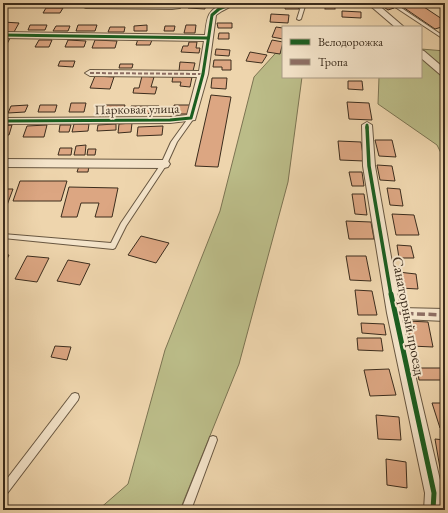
<svg xmlns="http://www.w3.org/2000/svg" width="448" height="513" viewBox="0 0 448 513" font-family="'EB Garamond',serif">
	<style>
		.green { fill: #bbbc88; stroke: #7c7452 }
		.building { fill: #dca682; stroke: #3c2d1d }
		.lines { fill: none; stroke-linecap: round; stroke-linejoin: round }
		.lane-casing { stroke: #685741; stroke-width: 2 }
		.street-casing { stroke: #685741; stroke-width: 2 }
		.lane { fill: #f4e4ca; fill-rule: evenodd }
		.street { fill: #f4e4ca; fill-rule: evenodd }
		.quiet-far1 { stroke: #8d6e63; stroke-width: 2; stroke-dasharray: 4 2; stroke-linecap: butt }
		.quiet { stroke: #8d6e63; stroke-width: 3.5; stroke-dasharray: 8 3.5; stroke-linecap: butt }
		.cycleway-far2-casing { stroke: #f4e4ca; stroke-width: 5 }
		.cycleway-far1-casing { stroke: #f4e4ca; stroke-width: 6 }
		.cycleway-casing { stroke: #f4e4ca; stroke-width: 8 }
		.cycleway-far2 { stroke: #1b5e20; stroke-width: 3 }
		.cycleway-far1 { stroke: #1b5e20; stroke-width: 3.5 }
		.cycleway { stroke: #1b5e20; stroke-width: 5 }
		.labels { text-anchor: middle; dominant-baseline: central; stroke-width: 4; stroke-linejoin: round; paint-order: stroke }
		.far-street-label { font-size: 13px; fill: #3c2d1d; stroke: #f4e4ca }
		.street-label { font-size: 15px; fill: #3c2d1d; stroke: #f4e4ca }
	</style>
	<rect width="100%" height="100%" fill="#eed5ad"/>
	<filter id="stains"><feTurbulence type="fractalNoise" baseFrequency=".005" numOctaves="4"/><feColorMatrix values="0 0 0 0 .2 0 0 0 0 .09 0 0 0 0 .02 0 0 0 .5 -.17"/></filter>
	<radialGradient id="worn" r=".72"><stop offset=".6" stop-color="#630" stop-opacity="0"/><stop offset="1" stop-color="#630" stop-opacity=".3"/></radialGradient>
	<g class="green">
		<path d="M283,45V77H302L288,182L239,364L180,510H98L128,484L165,350L220,211L254,77Z"/>
		<path d="M421,49L445,51V161L437,145L378,104L379,77H421Z"/>
	</g>
	<g class="building">
		<path d="M189,3H205V9L188,8Z"/>
		<path d="M286,3H298L299,9H285Z"/>
		<rect x="325" y="3" width="10" height="6"/>
		<path d="M378,3H386L394,8L388,10Z"/>
		<path d="M397,3H418L445,21V26L435,29Z"/>
		<path d="M46,8H63L60,13H43Z"/>
		<path d="M342,11L361,12V18L342,17Z"/>
		<path d="M271,14L289,15L288,23L270,22Z"/>
		<path d="M3,22L19,23L14,32H3Z"/>
		<path d="M217,23H232V28H218Z"/>
		<path d="M30,25H47L45,30H28Z"/>
		<path d="M78,25H97L95,31H76Z"/>
		<path d="M147,25V31H134V26Z"/>
		<path d="M186,25H196L195,33H184Z"/>
		<path d="M56,26H70L68,31H53Z"/>
		<path d="M165,26H175L174,31H164Z"/>
		<path d="M110,27H125L124,32H108Z"/>
		<path d="M276,27L283,28V39L272,37Z"/>
		<path d="M219,33H229V39H218Z"/>
		<path d="M3,38H10L5,48H3Z"/>
		<path d="M138,39L152,40L150,45H136Z"/>
		<path d="M39,40H52L49,47H35Z"/>
		<path d="M68,40L86,41L84,47H65Z"/>
		<path d="M95,40L117,41L115,48H92Z"/>
		<path d="M272,40L283,42L280,54L267,52Z"/>
		<path d="M189,42H197L196,48H200L199,53L181,52L183,46H188Z"/>
		<path d="M216,49L230,50L229,56L215,55Z"/>
		<path d="M250,52L267,55L262,63L246,61Z"/>
		<path d="M214,60H231V70H222V67H213Z"/>
		<path d="M60,61H75L73,67L58,66Z"/>
		<path d="M180,62L195,63L193,71H179Z"/>
		<path d="M120,64H133L132,68H119Z"/>
		<path d="M95,76L114,77L110,89L90,88Z"/>
		<path d="M142,76L154,77L151,87H157L155,94L133,93L134,88H139Z"/>
		<path d="M173,76L192,77L190,87L180,86L181,82H172Z"/>
		<path d="M212,78H227L226,89L211,88Z"/>
		<path d="M348,81H362L363,90L348,89Z"/>
		<path d="M211,95L231,97L218,167L195,166Z"/>
		<path d="M347,102L369,103L372,120L349,119Z"/>
		<path d="M71,103H86L84,112H69Z"/>
		<path d="M28,105L25,112L8,113L11,106Z"/>
		<path d="M40,105H57L55,112H38Z"/>
		<path d="M104,105H125L123,114H102Z"/>
		<path d="M174,105H190L189,114H173Z"/>
		<path d="M131,106H159V113L130,114Z"/>
		<path d="M132,123L131,132L118,133L119,124Z"/>
		<path d="M74,124H89L88,131L72,132Z"/>
		<path d="M116,124V130L97,131L98,125Z"/>
		<path d="M12,125L9,135H3V126Z"/>
		<path d="M47,125L44,137H23L27,126Z"/>
		<path d="M60,125H71L69,132H59Z"/>
		<path d="M163,126L162,135L137,136L138,127Z"/>
		<path d="M375,140H392L396,157L379,156Z"/>
		<path d="M338,141L361,142L364,161L340,160Z"/>
		<path d="M86,145L85,155H74L76,146Z"/>
		<path d="M60,148H72L71,155H58Z"/>
		<path d="M88,149H96L95,155H87Z"/>
		<path d="M377,165L392,166L395,181L380,180Z"/>
		<path d="M79,166H89L88,172H77Z"/>
		<path d="M349,172H362L364,186H352Z"/>
		<path d="M20,181H67L61,201H13Z"/>
		<path d="M69,187L118,188L112,217H95L99,203H81L77,217H61Z"/>
		<path d="M387,188L400,189L403,206L390,205Z"/>
		<path d="M3,189H13L3,216Z"/>
		<path d="M352,194H364L367,215L355,214Z"/>
		<path d="M392,214L414,215L419,235H396Z"/>
		<path d="M346,221L371,222L374,239H349Z"/>
		<path d="M141,236L169,243L156,263L128,255Z"/>
		<path d="M397,245L411,246L414,258H399Z"/>
		<path d="M3,254L9,255L3,267Z"/>
		<path d="M27,256L49,258L37,282L15,279Z"/>
		<path d="M346,256H366L371,281L350,280Z"/>
		<path d="M68,260L90,264L80,285L57,281Z"/>
		<path d="M398,272L416,274L418,289L400,288Z"/>
		<path d="M355,290L372,291L377,315H358Z"/>
		<path d="M407,321L428,322L433,347L411,346Z"/>
		<path d="M361,323L384,324L386,335L362,333Z"/>
		<path d="M357,338H381L383,351L358,350Z"/>
		<path d="M55,346L71,347L67,360L51,357Z"/>
		<path d="M417,368H442L445,380H419Z"/>
		<path d="M389,369L396,395L370,396L364,370Z"/>
		<path d="M432,403H445V428H440Z"/>
		<path d="M376,415L399,417L401,440L378,439Z"/>
		<path d="M435,439L445,440V480H442Z"/>
		<path d="M386,459L406,462L407,488L387,485Z"/>
	</g>
	<g class="lines">
		<g class="lane-casing">
			<g id="lane">
				<path d="M179,3H183L180,8L172,9L86,8L84,7L86,6L172,7L177,6Z"/>
				<path d="M302,3H306L301,19L299,20L297,19Z"/>
				<path d="M389,3H394L445,37V40Z"/>
				<path d="M191,116L194,118L177,142L167,164L126,226L115,248L113,249L3,238V234L111,243L121,223L161,164L171,142L189,117Z"/>
				<path d="M75,393L78,394L79,397L78,400L6,495L3,497V484L72,394Z"/>
				<path d="M213,436L216,437L217,440L191,510H181L209,440L210,437Z"/>
			</g>
		</g>
		<g class="street-casing">
			<g id="street">
				<path d="M225,3H237L222,11L216,15L208,74L195,120L170,123L3,124V118L170,117L187,115L197,77L90,76L85,73L90,70L199,71L204,41L3,38V32L205,35C207,17 207,10 225,3Z"/>
				<path d="M367,3H376L404,27H395Z"/>
				<path d="M421,50L424,51L445,69V77L442,76L421,58Z"/>
				<path d="M367,122L372,125L375,166L400,308L445,309V321L402,319L443,493L442,510H424L425,493L387,313L363,166L362,125Z"/>
				<path d="M3,159L164,160L168,161L170,164L168,167L164,168L3,167Z"/>
			</g>
		</g>
		<use href="#lane" class="lane"/>
		<use href="#street" class="street"/>
		<path class="quiet-far1" d="M90,73L203,74"/>
		<path class="quiet" d="M394,313L445,315"/>
		<g class="cycleway-far2-casing">
			<g id="cycleway-far2">
				<path d="M3,35L208,38"/>
				<path d="M3,121L170,120L191,118L203,74L212,15L219,9L233,3"/>
				<path d="M367,125V128"/>
			</g>
		</g>
		<g class="cycleway-far1-casing">
			<path id="cycleway-far1" d="M367,127L369,166L391,295"/>
		</g>
		<g class="cycleway-casing">
			<path id="cycleway" d="M391,294L434,493L433,510"/>
		</g>
		<use href="#cycleway-far2" class="cycleway-far2"/>
		<use href="#cycleway-far1" class="cycleway-far1"/>
		<use href="#cycleway" class="cycleway"/>
	</g>
	<g class="labels">
		<g class="far-street-label">
			<text transform="translate(137 109) rotate(-1)">Парковая улица</text>
		</g>
		<g class="street-label">
			<text transform="translate(409 316) rotate(79)">Санаторный проезд</text>
		</g>
	</g>
	<rect width="448" height="513" fill="none" stroke="#eed5ad" stroke-width="16"/>
	<rect x="4" y="4" width="440" height="505" fill="none" stroke="#3c2d1d" stroke-width="2"/>
	<rect x="8" y="8" width="432" height="497" fill="none" stroke="#3c2d1d"/>
	<rect x="282" y="26" width="140" height="52" fill="#f4e4ca" stroke="#aa9b85"/>
	<rect x="290" y="39" width="20" height="6" fill="#1b5e20" stroke="#aa9b85"/>
	<text x="318" y="46" font-size="12" fill="#3c2d1d">Велодорожка</text>
	<rect x="290" y="59" width="20" height="6" fill="#8d6e63" stroke="#aa9b85"/>
	<text x="318" y="66" font-size="12" fill="#3c2d1d">Тропа</text>
	<rect width="100%" height="100%" filter="url(#stains)"/>
	<rect width="100%" height="100%" fill="url(#worn)"/>
</svg>
